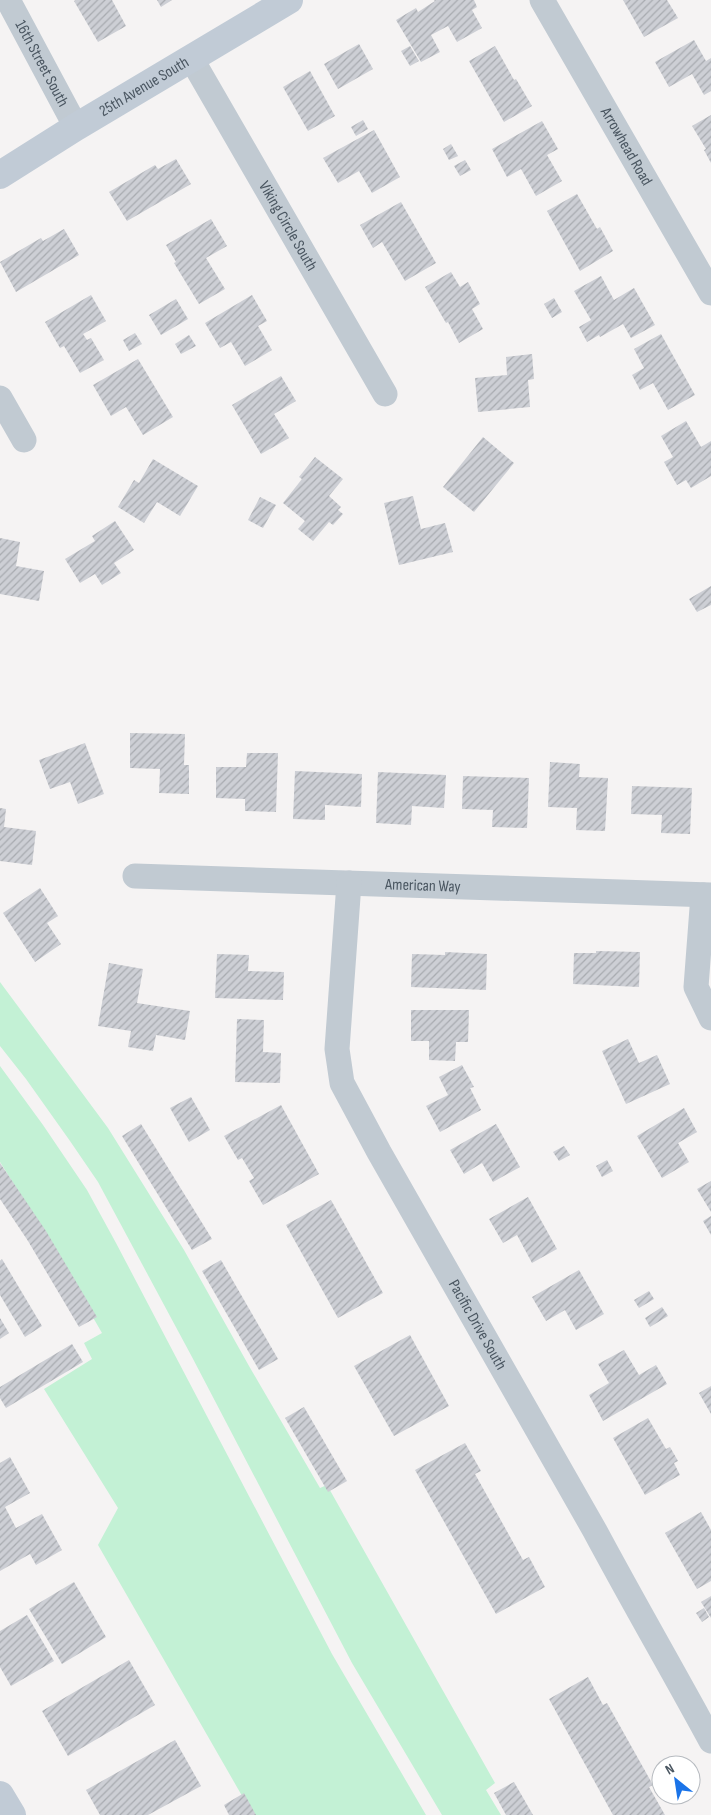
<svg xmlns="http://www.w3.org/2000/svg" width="711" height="1815" viewBox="0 0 711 1815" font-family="'Sofia Sans Condensed',sans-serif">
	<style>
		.green { fill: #c3f1d5 }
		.building { fill: url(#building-hatch) }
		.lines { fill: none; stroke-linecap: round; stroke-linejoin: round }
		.street { stroke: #c1cad2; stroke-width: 25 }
		.secondary { stroke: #c1cbd6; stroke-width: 28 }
		.labels { text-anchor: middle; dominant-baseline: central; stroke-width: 4; stroke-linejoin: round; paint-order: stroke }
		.street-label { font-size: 16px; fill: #4a5661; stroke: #fff }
	</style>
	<defs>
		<pattern id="building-hatch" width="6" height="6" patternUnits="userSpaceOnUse" patternTransform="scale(1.25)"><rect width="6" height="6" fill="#cdcfd5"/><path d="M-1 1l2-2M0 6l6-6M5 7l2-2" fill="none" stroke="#a8abb0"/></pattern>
	</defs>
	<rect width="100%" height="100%" fill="#f5f3f3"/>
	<g class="green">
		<path d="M0,982L108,1128L184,1250L249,1366L320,1488L327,1485L495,1783L486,1790L501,1815H442L352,1663L192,1357L98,1182L70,1141L26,1079L0,1046Z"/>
		<path d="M0,1066L43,1125L87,1190L116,1243L332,1654L426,1815H253L98,1545L118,1508L44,1389L92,1359L84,1343L102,1333L42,1229L0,1162Z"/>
	</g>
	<g class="building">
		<path d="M76,0H112L126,26L98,42L74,1Z"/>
		<path d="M157,0H172L161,7Z"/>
		<path d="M434,0H474L477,7L472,10L482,28L457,42L448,26L431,35L440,52L421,62L396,20L416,8L418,12L435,1Z"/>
		<path d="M623,0H667L678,18L644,37Z"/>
		<path d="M694,40L706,61L711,58V91L704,95L692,74L669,87L655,62Z"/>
		<path d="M359,44L373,69L338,89L324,64Z"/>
		<path d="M410,46L419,61L410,66L401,51Z"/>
		<path d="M495,46L514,80L516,79L532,106L504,122L469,61Z"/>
		<path d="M310,71L335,116L308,131L283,87Z"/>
		<path d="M711,115V163L704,150L706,149L692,126Z"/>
		<path d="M363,120L368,129L356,136L351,127Z"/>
		<path d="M542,121L558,149L547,155L562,181L536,196L521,169L507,177L492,149Z"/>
		<path d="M374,130L400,177L372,193L359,171L338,183L323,158Z"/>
		<path d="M451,144L458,156L449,160L443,149Z"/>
		<path d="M176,159L191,184L127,221L109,192L155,165L158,169Z"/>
		<path d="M465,160L471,170L460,176L454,166Z"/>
		<path d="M577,194L597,229L600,227L613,251L580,271L547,211Z"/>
		<path d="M401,202L436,263L405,281L382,242L373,248L360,225Z"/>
		<path d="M211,219L227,246L206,258L225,289L199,304L174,263L176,262L166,245Z"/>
		<path d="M64,229L79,255L16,292L0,262L41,238L43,241Z"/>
		<path d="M451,272L460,287L468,282L480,304L472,309L483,329L459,343L448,322L446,323L425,287Z"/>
		<path d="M601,276L614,300L634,288L655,325L631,338L623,324L600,337L599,335L587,342L579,327L591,320L574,291Z"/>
		<path d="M91,295L106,321L83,334L87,340L91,338L104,360L80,373L64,346L60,348L45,322Z"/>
		<path d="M252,295L267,321L258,326L272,350L245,366L231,342L220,348L205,323Z"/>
		<path d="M554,298L562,312L552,318L544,304Z"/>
		<path d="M176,299L188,319L161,335L149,315Z"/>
		<path d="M135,333L142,344L129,351L123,340Z"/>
		<path d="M661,334L695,395L668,410L653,383L640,390L632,375L644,368L634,349Z"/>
		<path d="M189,335L196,346L181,354L175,344Z"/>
		<path d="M532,354L534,379L528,380L530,407L478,412L475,378L507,375L506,357Z"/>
		<path d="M138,359L173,417L143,435L126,407L111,416L93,385Z"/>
		<path d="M281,376L296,401L274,414L289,438L261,454L232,405Z"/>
		<path d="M686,421L701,447L711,441V476L691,488L686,480L677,485L664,462L673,457L661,436Z"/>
		<path d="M483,437L514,463L474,512L443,487Z"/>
		<path d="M315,457L343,479L329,496L341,507L338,510L343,514L333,525L329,522L313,541L298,529L305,521L283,503L302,479L299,477Z"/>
		<path d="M153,459L198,486L180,516L157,502L144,523L118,507L134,480L139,483Z"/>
		<path d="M413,496L421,529L445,523L453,552L399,565L384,503Z"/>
		<path d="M260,497L276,505L263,528L248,520Z"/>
		<path d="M115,521L134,550L114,563L121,573L102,585L95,574L80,583L65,559L95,541L92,536Z"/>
		<path d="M0,538L20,542L16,566L44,571L39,601L0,594Z"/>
		<path d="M711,586V605L697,612L689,599Z"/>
		<path d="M130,733L185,734L184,765H189V794L159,793L160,769L130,768Z"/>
		<path d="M85,743L104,794L78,804L70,782L50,789L39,760Z"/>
		<path d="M247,753H278L276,812L245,811V799L216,798V767H246Z"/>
		<path d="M550,762L580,764L579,777L608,778L605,831L576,830L577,808L548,807Z"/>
		<path d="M295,771L362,774L361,807L325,805V820L293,819Z"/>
		<path d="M378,772L446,775L444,808L412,806L411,825L376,823Z"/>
		<path d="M463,776L529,778L527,828L492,827L493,810L462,809Z"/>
		<path d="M632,786L692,788L690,834L661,833L662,815L631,814Z"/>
		<path d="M0,808L6,809L4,827L36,831L32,865L0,861Z"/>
		<path d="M40,888L58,916L47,923L61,944L35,962L3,913Z"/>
		<path d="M596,951L640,952L639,987L573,984L574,953H596Z"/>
		<path d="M445,952L487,954L486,990L411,987L412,954L445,955Z"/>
		<path d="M217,954L249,955L248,971L284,972L283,1000L215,998Z"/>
		<path d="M109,963L143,969L137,1003L190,1011L185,1040L156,1035L153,1051L128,1047L131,1031L98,1026Z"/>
		<path d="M411,1010H469L468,1042H456L455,1061L429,1060V1041H411Z"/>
		<path d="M237,1019L264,1020L263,1052L281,1053L280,1083L235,1082Z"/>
		<path d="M628,1039L639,1063L657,1055L670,1084L626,1104L602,1051Z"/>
		<path d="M462,1065L474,1087L470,1088L481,1110L440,1132L426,1106L448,1095L439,1077Z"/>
		<path d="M191,1097L210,1130L189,1142L170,1108Z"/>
		<path d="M281,1105L319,1174L263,1205L249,1181L254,1178L242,1158L238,1160L224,1136Z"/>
		<path d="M684,1108L697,1132L678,1143L689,1162L662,1178L637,1136Z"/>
		<path d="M141,1124L212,1239L192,1250L122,1136Z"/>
		<path d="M496,1124L520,1167L493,1182L482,1163L464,1174L450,1150Z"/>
		<path d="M564,1146L570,1155L559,1161L553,1152Z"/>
		<path d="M607,1160L613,1171L602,1177L596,1166Z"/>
		<path d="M0,1163L46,1231L97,1317L79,1327L28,1241L0,1199Z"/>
		<path d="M711,1181V1212L697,1189Z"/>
		<path d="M528,1197L557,1249L532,1263L517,1235L503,1243L489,1219Z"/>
		<path d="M331,1200L383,1293L338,1318L286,1225Z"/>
		<path d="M711,1216V1235L703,1221Z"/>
		<path d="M2,1259L42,1326L25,1337L0,1295V1261Z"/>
		<path d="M221,1260L278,1359L259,1370L202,1271Z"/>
		<path d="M579,1270L604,1314L576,1330L565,1310L546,1321L532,1297Z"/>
		<path d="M649,1291L654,1299L639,1308L634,1300Z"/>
		<path d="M662,1307L668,1316L650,1327L645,1318Z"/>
		<path d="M0,1318L9,1333L0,1339Z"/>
		<path d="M410,1335L449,1406L394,1436L354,1366Z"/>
		<path d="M72,1344L83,1362L6,1408L0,1398V1387Z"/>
		<path d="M624,1350L639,1375L656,1365L667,1384L603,1421L589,1395L609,1383L598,1364Z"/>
		<path d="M711,1386V1414L699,1393Z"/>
		<path d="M304,1407L347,1481L328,1492L285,1418Z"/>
		<path d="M648,1418L666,1449L670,1447L678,1461L674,1463L680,1475L645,1495L613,1438Z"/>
		<path d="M465,1443L481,1471L475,1474L523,1560L529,1557L545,1587L496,1614L415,1470Z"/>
		<path d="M10,1457L30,1493L5,1507L16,1528L42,1514L62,1550L36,1565L30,1554L0,1571V1463Z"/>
		<path d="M701,1512L711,1530V1581L697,1589L665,1533Z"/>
		<path d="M74,1582L106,1637L62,1664L29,1609Z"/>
		<path d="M711,1596V1618L701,1602Z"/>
		<path d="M704,1608L709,1617L702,1622L696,1613Z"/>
		<path d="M27,1615L54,1661L11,1686L0,1667V1631Z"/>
		<path d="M129,1660L155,1705L68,1756L42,1711Z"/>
		<path d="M588,1677L603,1705L607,1703L653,1785L649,1787L665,1815H613L549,1699Z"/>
		<path d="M175,1740L201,1786L148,1815H100L86,1790Z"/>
		<path d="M514,1782L533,1815H506L494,1793Z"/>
		<path d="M244,1793L256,1815H229L224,1805Z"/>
	</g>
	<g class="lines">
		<g class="street">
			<path id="s1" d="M8,0L76,127"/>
			<path id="s2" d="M542,0L711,293"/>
			<path id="s3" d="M191,58L385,394"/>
			<path d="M0,398L24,440"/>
			<path id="s4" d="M135,876L711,895"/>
			<path id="s5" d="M349,883L337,1049L342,1083L379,1152L595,1531C633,1602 673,1671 711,1741"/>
			<path d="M703,895L696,987L711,1018"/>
		</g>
		<g class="secondary">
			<path id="s6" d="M0,175L76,127L289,0"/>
			<path d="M0,1795L12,1815"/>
		</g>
	</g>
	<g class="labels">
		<g class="street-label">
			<text stroke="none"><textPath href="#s1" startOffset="72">16th Street South</textPath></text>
			<text stroke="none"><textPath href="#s6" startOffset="169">25th Avenue South</textPath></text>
			<text stroke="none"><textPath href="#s2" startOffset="169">Arrowhead Road</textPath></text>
			<text stroke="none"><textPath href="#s3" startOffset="194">Viking Circle South</textPath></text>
			<text stroke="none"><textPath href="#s4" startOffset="288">American Way</textPath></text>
			<text stroke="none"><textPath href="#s5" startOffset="478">Pacific Drive South</textPath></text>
		</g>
	</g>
	<g transform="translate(676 1780) rotate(330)"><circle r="24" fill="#ffffff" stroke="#b7bbc0"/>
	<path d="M0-4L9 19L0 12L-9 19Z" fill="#1a73e8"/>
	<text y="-8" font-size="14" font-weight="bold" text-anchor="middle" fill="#4a5661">N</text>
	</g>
</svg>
